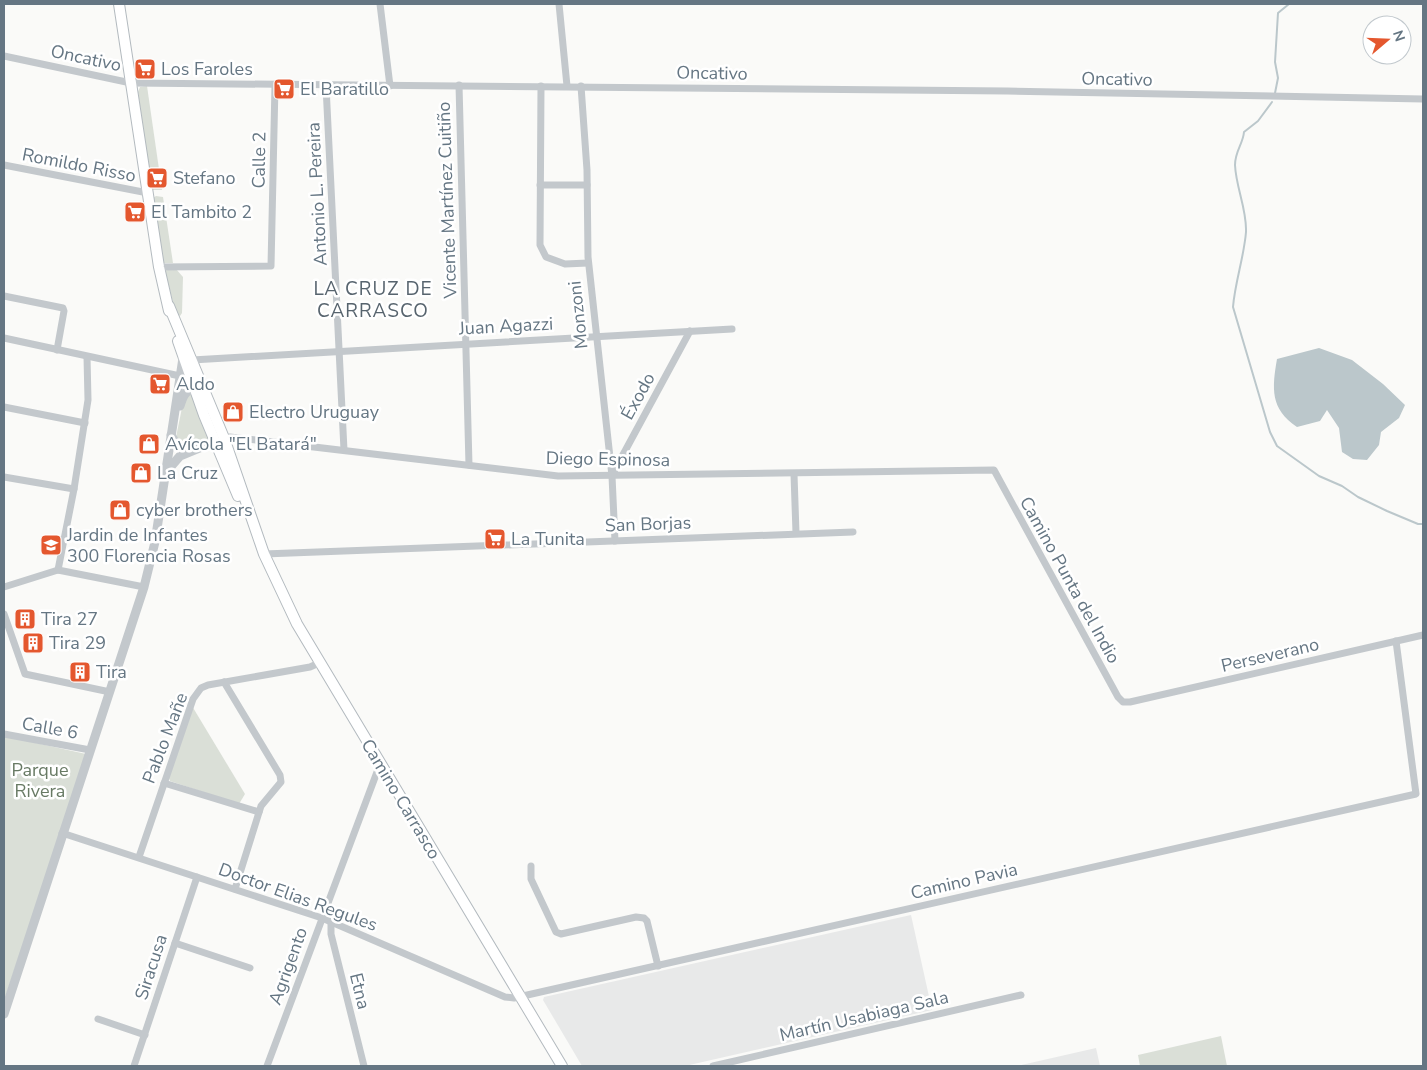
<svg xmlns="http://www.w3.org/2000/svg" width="1427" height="1070" viewBox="0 0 1427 1070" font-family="'Nunito Sans',sans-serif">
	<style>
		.built { fill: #e8e9e9 }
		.green { fill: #dadfd7 }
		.water { fill: #bbc7cb }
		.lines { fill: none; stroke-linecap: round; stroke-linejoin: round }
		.stream { stroke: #bbc7cb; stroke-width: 2 }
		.secondary-casing { stroke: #b3babf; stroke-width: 12 }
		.minor { stroke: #c3c8cc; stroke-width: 7 }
		.tertiary { stroke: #c3c8cc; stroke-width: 9 }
		.secondary { stroke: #fff; stroke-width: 10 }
		.labels { text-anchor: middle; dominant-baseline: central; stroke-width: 5; stroke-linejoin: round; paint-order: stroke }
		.street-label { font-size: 18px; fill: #657683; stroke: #fff }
		.poi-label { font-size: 18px; fill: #657683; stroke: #fff; text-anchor: start }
		.park-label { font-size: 18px; fill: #687a64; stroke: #fff }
		.neighbourhood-label { font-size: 19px; letter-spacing: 1px; fill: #57646e; stroke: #fff }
	</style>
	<rect width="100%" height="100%" fill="#fafaf8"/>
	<g class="built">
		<path d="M911,915L932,1010L685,1066H582L543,1000L544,997Z"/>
		<path d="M1096,1048L1100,1066H1017Z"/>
	</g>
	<g class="green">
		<path d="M147,86L162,190H152L138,92L140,87Z"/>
		<path d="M156,196L163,197L173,263H163L153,198Z"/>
		<path d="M168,269H176L183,277L182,313L180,316L176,314L165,271Z"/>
		<path d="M192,393L209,439L182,446L176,437L184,398Z"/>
		<path d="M192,706L245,794L239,804L170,781L168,776Z"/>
		<path d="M4,736L86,754L4,1001Z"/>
		<path d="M1221,1036L1227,1066H1140L1138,1055Z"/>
	</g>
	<path class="water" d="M1319,348L1352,360L1383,384L1405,405L1399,418L1381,432L1379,445L1367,460L1353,459L1342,452L1339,428L1327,410L1320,421L1297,427C1270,409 1272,388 1277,359Z"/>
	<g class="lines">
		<g class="stream">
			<path d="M1275,93L1278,78L1275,62L1278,13L1289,4"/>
			<path d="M1272,102L1258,121L1244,132C1243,144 1235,151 1235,165C1236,188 1247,209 1246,232C1244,257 1235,282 1233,307L1270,432L1277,446L1319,476L1342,486L1358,497L1387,511L1418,524H1423"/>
		</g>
		<g class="secondary-casing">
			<g id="secondary">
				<path d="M119,4L159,267L169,311"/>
				<path d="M169,306L224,438L264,554L297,624L562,1066"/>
				<path d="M178,341L204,415L238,496"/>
			</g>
		</g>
		<g class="minor">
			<path d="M380,4L390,86"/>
			<path d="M559,4L567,86"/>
			<path d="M4,56L131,83L1007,91L1423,99"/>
			<path d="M459,85L469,465"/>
			<path d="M326,86L344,450"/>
			<path d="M541,86L540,245L546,257L565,264L588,263"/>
			<path d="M581,86L587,170L588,257L612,476L615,541"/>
			<path d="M4,165L148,193"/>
			<path d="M540,185H587"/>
			<path d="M159,267L271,266L275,85"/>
			<path d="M4,296L63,308L64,311L57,350"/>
			<path d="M4,338L180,376"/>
			<path d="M192,360L732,329"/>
			<path d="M4,407L85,423"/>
			<path d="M224,438L230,437L558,476L994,470L1118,697L1123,702H1130L1423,635"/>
			<path d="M794,474L796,533"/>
			<path d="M612,475L690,331"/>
			<path d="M4,477L74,489"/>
			<path d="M264,554L853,532"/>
			<path d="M58,570L74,489L88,400L87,357"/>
			<path d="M4,587L58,570L144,587"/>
			<path d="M4,614L25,674L110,692"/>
			<path d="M224,682L280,775L281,782L261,806L235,889"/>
			<path d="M4,734L90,750"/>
			<path d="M164,783L259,812"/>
			<path d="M62,833L322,918L505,997L514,998L1416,794L1396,641"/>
			<path d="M139,857L193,699L201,688L208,685L310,667L319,663"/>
			<path d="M531,866V879L556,932L561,934L636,917L644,918L647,921L658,966"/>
			<path d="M331,922V934L364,1066"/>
			<path d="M175,943L250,968"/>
			<path d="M98,1019L145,1035"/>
			<path d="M134,1066L197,877"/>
			<path d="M267,1066L380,764"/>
			<path d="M713,1066L1021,995"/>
		</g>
		<g class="tertiary">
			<path d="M180,406C183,396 185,390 196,389L200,392"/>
			<path d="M171,435L178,447L193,449"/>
			<path d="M167,471L180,456L221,439"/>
			<path d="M4,1014L144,587L155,542L183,358"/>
		</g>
		<use href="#secondary" class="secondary"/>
	</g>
	<defs>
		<g id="supermarket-square" transform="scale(1.125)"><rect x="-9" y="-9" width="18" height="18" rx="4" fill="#e4572e" stroke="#fff"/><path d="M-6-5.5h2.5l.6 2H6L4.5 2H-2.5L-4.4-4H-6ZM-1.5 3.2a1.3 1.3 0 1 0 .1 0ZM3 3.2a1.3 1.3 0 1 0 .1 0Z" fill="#fff"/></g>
		<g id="shop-square" transform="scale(1.125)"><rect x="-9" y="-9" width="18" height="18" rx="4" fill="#e4572e" stroke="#fff"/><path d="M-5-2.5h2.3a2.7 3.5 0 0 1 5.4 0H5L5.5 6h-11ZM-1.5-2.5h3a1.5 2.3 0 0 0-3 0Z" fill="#fff"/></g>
		<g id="school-square" transform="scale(1.125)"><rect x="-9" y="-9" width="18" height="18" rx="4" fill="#e4572e" stroke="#fff"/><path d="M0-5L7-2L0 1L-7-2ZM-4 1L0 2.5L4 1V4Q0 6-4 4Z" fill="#fff"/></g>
		<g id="building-square" transform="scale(1.125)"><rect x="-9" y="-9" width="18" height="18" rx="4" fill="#e4572e" stroke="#fff"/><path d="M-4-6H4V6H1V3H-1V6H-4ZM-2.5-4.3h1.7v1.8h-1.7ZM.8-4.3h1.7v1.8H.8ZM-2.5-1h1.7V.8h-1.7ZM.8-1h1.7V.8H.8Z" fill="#fff"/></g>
	</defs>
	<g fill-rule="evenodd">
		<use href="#supermarket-square" x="145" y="69"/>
		<use href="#supermarket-square" x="284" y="89"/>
		<use href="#supermarket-square" x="157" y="178"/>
		<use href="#supermarket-square" x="135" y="212"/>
		<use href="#supermarket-square" x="160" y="384"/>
		<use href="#shop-square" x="233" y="412"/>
		<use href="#shop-square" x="149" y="444"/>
		<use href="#shop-square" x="141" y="473"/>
		<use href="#shop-square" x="120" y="510"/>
		<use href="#supermarket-square" x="495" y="539"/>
		<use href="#school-square" x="51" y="545"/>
		<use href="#building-square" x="25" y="619"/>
		<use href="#building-square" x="33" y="643"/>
		<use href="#building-square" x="80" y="672"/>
	</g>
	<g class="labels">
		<g class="street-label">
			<text transform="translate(86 58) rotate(12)">Oncativo</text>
			<text transform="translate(712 73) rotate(1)">Oncativo</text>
			<text transform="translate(1117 79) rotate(1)">Oncativo</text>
			<text transform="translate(259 160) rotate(-89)">Calle 2</text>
			<text transform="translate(79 165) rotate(11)">Romildo Risso</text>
			<text transform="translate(317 194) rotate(-93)">Antonio L. Pereira</text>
			<text transform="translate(447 200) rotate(-92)">Vicente Martínez Cuitiño</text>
			<text transform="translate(578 315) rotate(-96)">Monzoni</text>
			<text transform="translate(506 326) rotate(-3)">Juan Agazzi</text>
			<text transform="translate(638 396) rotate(-61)">Éxodo</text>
			<text transform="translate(608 459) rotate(1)">Diego Espinosa</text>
			<text transform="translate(648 524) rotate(-2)">San Borjas</text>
			<text transform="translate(1070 580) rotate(61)">Camino Punta del Indio</text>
			<text transform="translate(1270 655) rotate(-13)">Perseverano</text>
			<text transform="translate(50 728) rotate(10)">Calle 6</text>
			<text transform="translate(165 738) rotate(-69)">Pablo Mañe</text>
			<text transform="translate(401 799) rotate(59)">Camino Carrasco</text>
			<text transform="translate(964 881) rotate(-13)">Camino Pavia</text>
			<text transform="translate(298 897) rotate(20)">Doctor Elias Regules</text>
			<text transform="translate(288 966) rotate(-70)">Agrigento</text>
			<text transform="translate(151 967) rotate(-72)">Siracusa</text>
			<text transform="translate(360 991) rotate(76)">Etna</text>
			<text transform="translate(864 1016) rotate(-13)">Martín Usabiaga Sala</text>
		</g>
		<g class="poi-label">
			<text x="161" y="69">Los Faroles</text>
			<text x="300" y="89">El Baratillo</text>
			<text x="173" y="178">Stefano</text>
			<text x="151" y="212">El Tambito 2</text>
			<text x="176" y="384">Aldo</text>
			<text x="249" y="412">Electro Uruguay</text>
			<text x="165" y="444">Avícola "El Batará"</text>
			<text x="157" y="473">La Cruz</text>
			<text x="136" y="510">cyber brothers</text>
			<text x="67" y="535">Jardin de Infantes<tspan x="67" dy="21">300 Florencia Rosas</tspan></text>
			<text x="511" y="539">La Tunita</text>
			<text x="41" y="619">Tira 27</text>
			<text x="49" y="643">Tira 29</text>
			<text x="96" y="672">Tira</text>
		</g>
		<g class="park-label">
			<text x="40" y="770">Parque<tspan x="40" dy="21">Rivera</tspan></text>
		</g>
		<g class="neighbourhood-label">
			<text x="373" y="289">LA CRUZ DE<tspan x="373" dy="22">CARRASCO</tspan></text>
		</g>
	</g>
	<rect width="1427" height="1070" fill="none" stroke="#657683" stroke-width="10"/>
	<g transform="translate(1387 40) rotate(71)"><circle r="24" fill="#ffffff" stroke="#c1c8cd"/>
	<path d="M0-4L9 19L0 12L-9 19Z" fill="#e4572e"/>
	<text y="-8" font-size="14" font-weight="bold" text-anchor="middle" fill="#657683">N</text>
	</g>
</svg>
